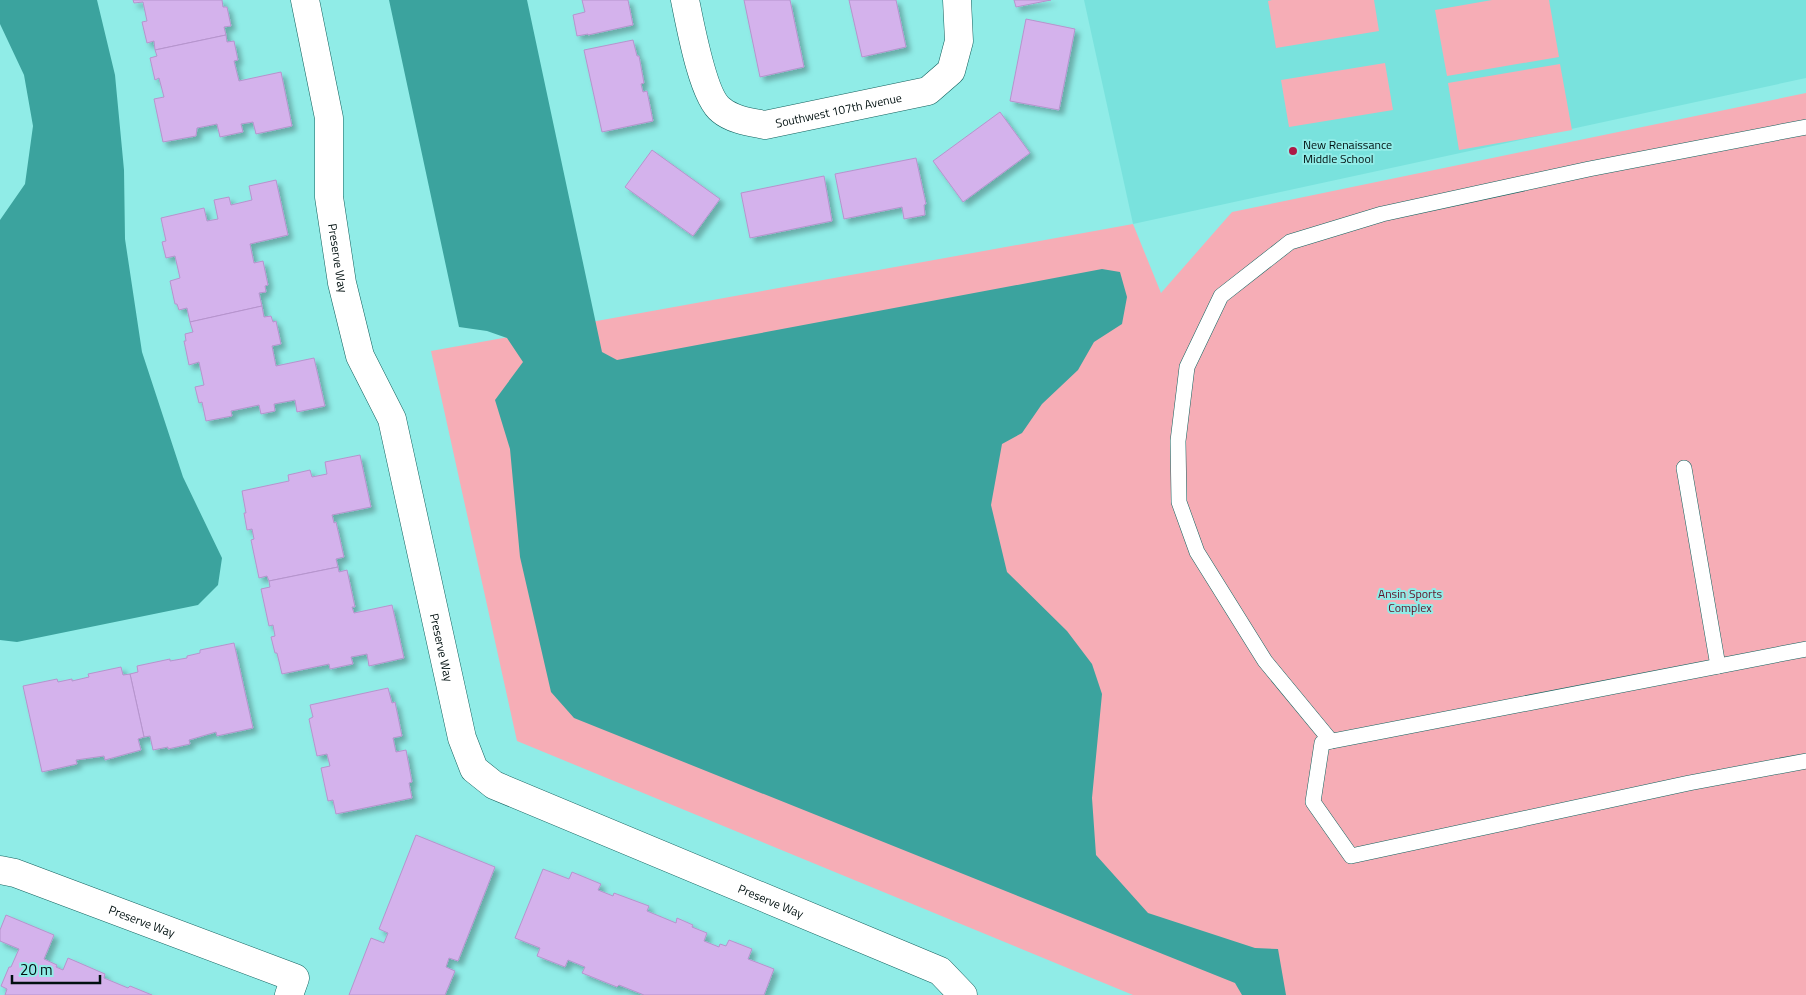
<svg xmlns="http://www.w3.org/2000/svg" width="1806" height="995" viewBox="0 0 1806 995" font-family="'Titillium Web',sans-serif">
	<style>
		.built { fill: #79e2dd }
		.green { fill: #f6adb6 }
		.water { fill: #3ba39e }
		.building { fill: #d4b2ec; stroke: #b694cd; filter: url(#shadow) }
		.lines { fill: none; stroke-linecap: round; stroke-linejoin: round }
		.lane-casing { stroke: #13615e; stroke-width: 16 }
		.street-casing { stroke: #13615e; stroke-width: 29 }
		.lane { stroke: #fff; stroke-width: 15 }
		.street { stroke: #fff; stroke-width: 28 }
		.poi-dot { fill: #ad1946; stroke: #90ece7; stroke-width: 2 }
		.labels { text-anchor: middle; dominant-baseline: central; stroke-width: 4; stroke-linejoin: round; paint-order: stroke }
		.street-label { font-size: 12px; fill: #001010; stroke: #90ece7 }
		.poi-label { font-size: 12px; fill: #001010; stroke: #90ece7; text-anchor: start }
		.park-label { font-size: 12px; fill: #611026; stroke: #90ece7 }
	</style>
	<defs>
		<filter id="shadow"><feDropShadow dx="4.5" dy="4.5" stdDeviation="2.5" flood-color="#0004"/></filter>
	</defs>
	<rect width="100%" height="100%" fill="#90ece7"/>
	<path class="built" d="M1084,0H1806V78L1133,224Z"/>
	<g class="green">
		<path d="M1272,0H1374L1379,31L1276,48L1268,1Z"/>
		<path d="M1492,0H1549L1559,57L1447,76L1435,10Z"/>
		<path d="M1385,63L1393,110L1289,127L1281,80Z"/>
		<path d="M1560,64L1572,130L1459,150L1448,83Z"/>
		<path d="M1806,93V995H1133L517,741L431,351L1133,224L1161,293L1232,212Z"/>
	</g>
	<g class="water">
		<path d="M0,0H97L115,75L124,170L125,239L142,352L183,477L222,558L218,585L198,605L17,642L0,640V220L25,184L33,126L24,75L0,24Z"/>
		<path d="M389,0H527L602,352L617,360L1102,269L1120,272L1127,297L1122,324L1094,342L1078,370L1042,404L1022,433L1002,444L991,505L1007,572L1067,631L1092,664L1102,694L1092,798L1096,855L1148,913L1255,948L1278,949L1286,995H1242L1235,983L574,718L551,692L520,557L510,449L495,400L523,362L507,338L487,331L459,327Z"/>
	</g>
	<g class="building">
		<path d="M133,0H222L223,7H227L231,26L224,27L226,35L155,50L154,41L147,43L142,22L147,21L143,2L134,3Z"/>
		<path d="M582,0H628L633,25L588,35V34L577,36L573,15L585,12Z"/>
		<path d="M744,0H790L804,67L760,77Z"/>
		<path d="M849,0H896L906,47L862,57Z"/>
		<path d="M1014,0H1051L1016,7Z"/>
		<path d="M1026,19L1075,29L1059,110L1010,101Z"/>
		<path d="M226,35L227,42L234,41L238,60L234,61L239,81L281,72L292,126L256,134L253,122L241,124L243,132L220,137L217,124L197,128L196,136L163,142L154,99L164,97L159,78L155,80L150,58L157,56L155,50Z"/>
		<path d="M633,40L637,56H639L644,83L641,84L643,92L647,91L653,121L602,132L584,50Z"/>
		<path d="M1000,112L1030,153L963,202L933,161Z"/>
		<path d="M652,150L720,199L693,236L625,187Z"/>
		<path d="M916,158L926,204L924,205L925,215L904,219L902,207L844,219L835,174Z"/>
		<path d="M824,176L832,221L750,238L741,193Z"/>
		<path d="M276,180L288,235L250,244L254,263L263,261L268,285L265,286L266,292L259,293L262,306L190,322L187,308L179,310L177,304H175L170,281L180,278L175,256L166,258L162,242L166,241L161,218L204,208L207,221L218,219L214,200L229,197L231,205L252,200L249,186Z"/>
		<path d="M262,306L264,317L271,316L273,322L276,321L281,344L272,346L276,366L314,358L325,406L297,412L295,400L274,404L275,411L261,414L259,405L231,411L232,416L206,421L202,402L199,403L195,387L204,385L199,362L189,365L184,341H186L185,334L193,332L190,322Z"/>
		<path d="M360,455L371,507L332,515L334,523L336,522L344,557L336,559L338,567L269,581L267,576L259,578L251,540L254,539L252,529L247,530L244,513H246L242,491L289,481L288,475L310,470L312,477L327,474L325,462Z"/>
		<path d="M338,567L339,572L347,570L355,607H352L354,613L392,605L404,658L369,666L367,654L351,657L353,664L330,669L329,664L282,674L277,653H275L271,637L275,636L273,625L269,626L261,589L270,587L269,581Z"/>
		<path d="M234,643L253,728L217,736L216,732L189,740L190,744L168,749V747L153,750L150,736L144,737L130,674L138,672L137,666L170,659V661L187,658V656L200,653V650Z"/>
		<path d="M121,667L123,675L130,674L144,737L138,739L141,750L105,760L104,756L76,760L77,764L42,772L23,686L57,679L58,682L72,679V681L89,677L88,674Z"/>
		<path d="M388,688L392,703L395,702L402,736L393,738L396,752L406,750L412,782L409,783L412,798L336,814L333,800L328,801L321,768L330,766L327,754L317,756L309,719L313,717L310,705Z"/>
		<path d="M416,835L495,867L458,961L449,958L446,967L455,971L445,995H349L371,938L384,943L388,933L379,929Z"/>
		<path d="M543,869L569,879L572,872L601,884L598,890L613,896L614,893L649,906L647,911L676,923L677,918L693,925L692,927L707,933L704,941L719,947L720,944L726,946L729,940L752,949L748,959L774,969L764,995H644L619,985L617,987L582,973L585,967L568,960L565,967L537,956L540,948L515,938Z"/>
		<path d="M6,915L54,935L44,959L57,965L56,967L63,970L68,958L105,974L104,978L128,988L130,986L152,995H5L7,989L1,986L9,967H11L19,949L0,941V930Z"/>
	</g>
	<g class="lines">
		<g class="lane-casing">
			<g id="lane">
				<path d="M1684,468L1718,666"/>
				<path d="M1806,649L1322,743L1313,802L1351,856L1689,783L1806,761"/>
				<path d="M1331,741L1265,661L1197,552L1179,502L1178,441L1187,367L1221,296L1290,242L1382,214L1589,169L1806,127"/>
			</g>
		</g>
		<g class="street-casing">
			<g id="street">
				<path id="s1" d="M305,0L329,118V197L342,283L360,356L392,419L462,738L474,769L494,785L940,971L963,995"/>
				<path id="s2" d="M685,0C690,24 703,97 721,110C733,120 750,122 765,125L928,91L951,71L959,41L957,0"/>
				<path id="s3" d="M0,870L15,873L295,978L289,995"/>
			</g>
		</g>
		<use href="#lane" class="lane"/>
		<use href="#street" class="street"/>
	</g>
	<circle class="poi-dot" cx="1293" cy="151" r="5"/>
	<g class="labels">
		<g class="street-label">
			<text stroke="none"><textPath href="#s2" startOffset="239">Southwest 107th Avenue</textPath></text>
			<text stroke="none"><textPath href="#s1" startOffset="261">Preserve Way</textPath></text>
			<text stroke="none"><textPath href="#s1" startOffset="666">Preserve Way</textPath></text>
			<text stroke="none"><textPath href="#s1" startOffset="1118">Preserve Way</textPath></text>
			<text stroke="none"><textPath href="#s3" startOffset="151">Preserve Way</textPath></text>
		</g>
		<g class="poi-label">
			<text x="1303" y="144">New Renaissance<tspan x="1303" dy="14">Middle School</tspan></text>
		</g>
		<g class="park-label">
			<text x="1410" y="593">Ansin Sports<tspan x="1410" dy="14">Complex</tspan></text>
		</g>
	</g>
	<path d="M12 975v8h88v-8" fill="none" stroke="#001010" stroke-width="2.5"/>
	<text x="20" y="975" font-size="15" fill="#001010" stroke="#90ece7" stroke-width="4" paint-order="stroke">20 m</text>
</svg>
